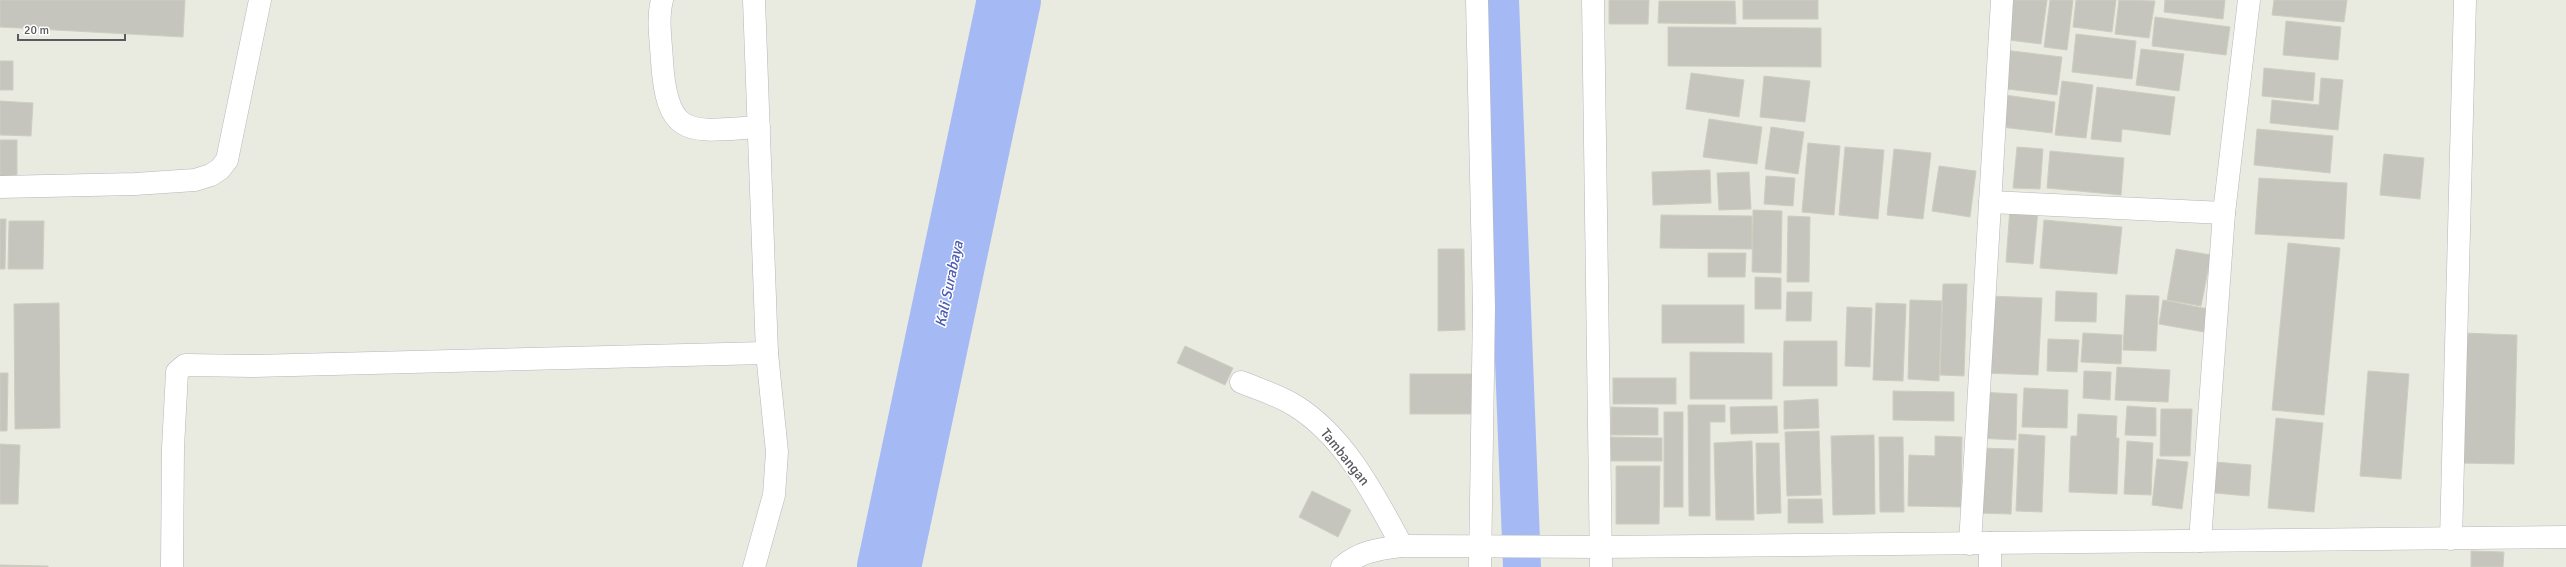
<svg xmlns="http://www.w3.org/2000/svg" width="2566" height="567" viewBox="0 0 2566 567" font-family="Signika,sans-serif">
	<style>
		.lines { fill: none; stroke-linecap: round; stroke-linejoin: round }
		.canal { stroke: #a5b9f4; stroke-width: 38 }
		.river { stroke: #a5b9f4; stroke-width: 64 }
		.building { fill: #c5c5bd; stroke: #cecebf }
		.minor-casing { stroke: #b6b6bb; stroke-width: 23 }
		.minor { stroke: #fff; stroke-width: 22 }
		.labels { text-anchor: middle; dominant-baseline: central; stroke-width: 3; stroke-linejoin: round; paint-order: stroke }
		.street-label { font-size: 14px; fill: #59595f; stroke: #fff }
		.water-label { font-size: 15px; font-style: italic; fill: #4c5db3; stroke: #fff }
	</style>
	<rect width="100%" height="100%" fill="#e9eae0"/>
	<g class="lines">
		<path class="canal" d="M1500,0L1522,567"/>
		<path class="river" d="M889,567L1009,0"/>
	</g>
	<g class="building">
		<path d="M0,0H185L183,37L0,27Z"/>
		<path d="M1609,0H1649L1648,24H1609Z"/>
		<rect x="1743" y="0" width="75" height="19"/>
		<path d="M2006,0H2047L2041,44L2001,39Z"/>
		<path d="M2050,0H2073L2067,50L2044,47Z"/>
		<path d="M2076,0H2116L2112,32L2073,27Z"/>
		<path d="M2119,0L2155,1L2149,38L2115,34Z"/>
		<path d="M2165,0H2225L2223,19L2164,12Z"/>
		<path d="M2274,0H2347L2344,22L2272,15Z"/>
		<path d="M1659,1H1735L1736,24L1658,23Z"/>
		<path d="M2155,17L2230,27L2226,55L2152,46Z"/>
		<path d="M2286,21L2341,27L2338,60L2283,55Z"/>
		<path d="M1668,27L1821,28V67L1668,66Z"/>
		<path d="M2076,34L2136,41L2132,79L2072,72Z"/>
		<path d="M2141,49L2184,54L2179,91L2136,85Z"/>
		<path d="M2004,50L2062,57L2057,95L1999,88Z"/>
		<rect x="0" y="61" width="13" height="29"/>
		<path d="M2264,68L2315,73L2313,101L2262,96Z"/>
		<path d="M1691,73L1744,80L1739,117L1686,109Z"/>
		<path d="M1764,76L1810,81L1805,122L1760,117Z"/>
		<path d="M2321,78L2343,80L2338,130L2270,123L2272,100L2319,105Z"/>
		<path d="M2062,81L2093,85L2086,138L2055,135Z"/>
		<path d="M2097,87L2175,97L2170,135L2122,129L2121,142L2091,139Z"/>
		<path d="M2005,95L2055,102L2052,133L2001,127Z"/>
		<path d="M0,101L33,103L31,136L0,135Z"/>
		<path d="M1709,119L1762,127L1757,164L1703,157Z"/>
		<path d="M1771,127L1804,132L1798,174L1765,169Z"/>
		<path d="M2257,129L2333,136L2330,173L2254,165Z"/>
		<rect x="0" y="140" width="17" height="40"/>
		<path d="M1808,143L1840,146L1834,215L1802,212Z"/>
		<path d="M1845,147L1884,150L1878,219L1839,215Z"/>
		<path d="M2017,147L2043,149L2040,189L2013,188Z"/>
		<path d="M1894,149L1931,153L1923,219L1887,215Z"/>
		<path d="M2050,151L2124,158L2121,195L2047,188Z"/>
		<path d="M2384,154L2424,158L2420,199L2380,195Z"/>
		<path d="M1939,166L1976,171L1970,217L1932,211Z"/>
		<path d="M1710,170L1711,203L1653,205L1652,172Z"/>
		<path d="M1749,172L1751,209L1719,210L1717,173Z"/>
		<path d="M1766,176L1795,178L1793,206L1764,204Z"/>
		<path d="M2259,178L2347,183L2344,239L2255,234Z"/>
		<path d="M2010,208L2038,211L2033,264L2006,262Z"/>
		<path d="M1753,210L1782,211L1781,273L1752,272Z"/>
		<path d="M1661,215L1752,216V249L1660,248Z"/>
		<path d="M1788,216L1810,217L1809,282H1787Z"/>
		<path d="M0,219H6L5,269H0Z"/>
		<path d="M2044,220L2122,227L2117,274L2040,268Z"/>
		<path d="M9,221H44L43,269H8Z"/>
		<path d="M2288,243L2340,248L2324,415L2272,410Z"/>
		<path d="M1438,249H1464L1465,330L1438,331Z"/>
		<path d="M2176,249L2211,255L2201,306L2167,300Z"/>
		<path d="M1708,253H1746L1745,277H1708Z"/>
		<path d="M1755,277L1781,278V309H1755Z"/>
		<path d="M1943,284H1967L1964,376L1940,375Z"/>
		<path d="M2056,291L2097,293L2096,322L2055,321Z"/>
		<path d="M1787,292H1812L1811,321H1786Z"/>
		<path d="M2126,295L2159,296L2156,351L2123,350Z"/>
		<path d="M1988,296L2042,298L2038,375L1984,373Z"/>
		<path d="M1910,300L1942,301L1939,381L1908,379Z"/>
		<path d="M2163,300L2208,309L2204,332L2159,324Z"/>
		<path d="M59,303L60,428L15,429L14,304Z"/>
		<path d="M1876,303L1906,304L1903,381L1873,380Z"/>
		<rect x="1662" y="305" width="82" height="38"/>
		<path d="M1847,307L1872,308L1870,367L1845,366Z"/>
		<path d="M2083,333L2122,335L2121,364L2081,362Z"/>
		<path d="M2463,333L2517,335L2514,464L2460,463Z"/>
		<path d="M2048,339L2079,340L2077,372L2047,371Z"/>
		<path d="M1784,341H1837V386H1783Z"/>
		<path d="M1185,346L1233,368L1225,385L1177,363Z"/>
		<path d="M1690,352L1772,353V399H1690Z"/>
		<path d="M2117,367L2170,370L2168,402L2115,400Z"/>
		<path d="M2084,371L2111,372L2110,400L2083,398Z"/>
		<path d="M2368,371L2409,374L2401,479L2360,476Z"/>
		<path d="M0,373H8L7,431H0Z"/>
		<rect x="1410" y="374" width="65" height="40"/>
		<rect x="1613" y="378" width="63" height="26"/>
		<path d="M2024,388L2068,390L2067,428L2022,427Z"/>
		<path d="M1893,391L1954,392V421L1893,420Z"/>
		<path d="M1979,392L2017,394L2016,440L1977,438Z"/>
		<path d="M1818,399L1819,428L1784,429V401Z"/>
		<path d="M1688,405H1725V422H1710V516H1689Z"/>
		<path d="M1777,406L1778,433L1731,434L1730,407Z"/>
		<path d="M2127,406L2156,408V436L2125,435Z"/>
		<path d="M1611,407L1658,408V435H1611Z"/>
		<path d="M2161,409H2192L2190,456H2160Z"/>
		<rect x="1664" y="412" width="19" height="95"/>
		<path d="M2078,414L2117,416L2116,438H2119L2117,494L2069,492L2071,436H2077Z"/>
		<path d="M2276,418L2323,423L2314,512L2268,508Z"/>
		<path d="M1819,431L1821,495L1787,496L1785,432Z"/>
		<path d="M2019,434L2045,436L2042,512L2016,511Z"/>
		<path d="M1874,435L1875,514L1833,515L1831,436Z"/>
		<path d="M1935,436L1962,437L1961,507L1908,506L1909,455L1935,456Z"/>
		<path d="M1608,437L1662,438V461H1608Z"/>
		<path d="M1879,437H1903L1904,512H1880Z"/>
		<path d="M1752,441L1754,520H1716L1714,443Z"/>
		<path d="M2127,441L2153,443L2151,495L2124,494Z"/>
		<path d="M1756,443H1779L1781,513L1757,514Z"/>
		<path d="M0,444L20,445L18,504H0Z"/>
		<path d="M1979,448L2014,449L2011,514L1976,513Z"/>
		<path d="M2157,459L2188,462L2182,509L2152,505Z"/>
		<path d="M2215,462L2251,465L2249,496L2214,493Z"/>
		<path d="M1616,466H1660L1659,524H1616Z"/>
		<path d="M1312,491L1351,510L1338,537L1299,517Z"/>
		<path d="M1788,499H1822L1823,523H1788Z"/>
		<path d="M2471,551L2504,552L2503,567H2471Z"/>
		<path d="M0,565L48,566V567H0Z"/>
	</g>
	<g class="lines">
		<g class="minor-casing">
			<g id="minor">
				<path d="M662,0C657,19 661,41 662,61C667,141 691,131 759,127"/>
				<path d="M1477,0L1484,307L1480,567"/>
				<path d="M1593,0L1601,567"/>
				<path d="M0,187L135,184L195,180L211,175L220,169L227,160L260,0"/>
				<path d="M1990,202L2224,213"/>
				<path d="M1241,382C1258,389 1278,395 1294,405C1345,436 1375,496 1402,546"/>
				<path d="M2451,539L2465,0"/>
				<path d="M2200,541L2224,213L2249,0"/>
				<path d="M1990,543V567"/>
				<path d="M1970,544L2002,0"/>
				<path d="M172,567L173,448L177,372L185,365L253,366L767,353"/>
				<path d="M754,567L774,495L777,452L767,353L754,0"/>
				<path d="M1342,567C1360,551 1380,549 1402,546L1602,547L2566,537"/>
			</g>
		</g>
		<use href="#minor" class="minor"/>
	</g>
	<g class="labels">
		<g class="street-label">
			<text transform="translate(1345 457) rotate(51)">Tambangan</text>
		</g>
		<g class="water-label">
			<text transform="translate(949 284) rotate(-78)">Kali Surabaya</text>
		</g>
	</g>
	<path d="M18 34v6h107v-6" fill="none" stroke="#59595f" stroke-width="2"/>
	<text x="24" y="34" font-size="12" fill="#59595f" stroke="#ffffff" stroke-width="3" paint-order="stroke">20 m</text>
</svg>
